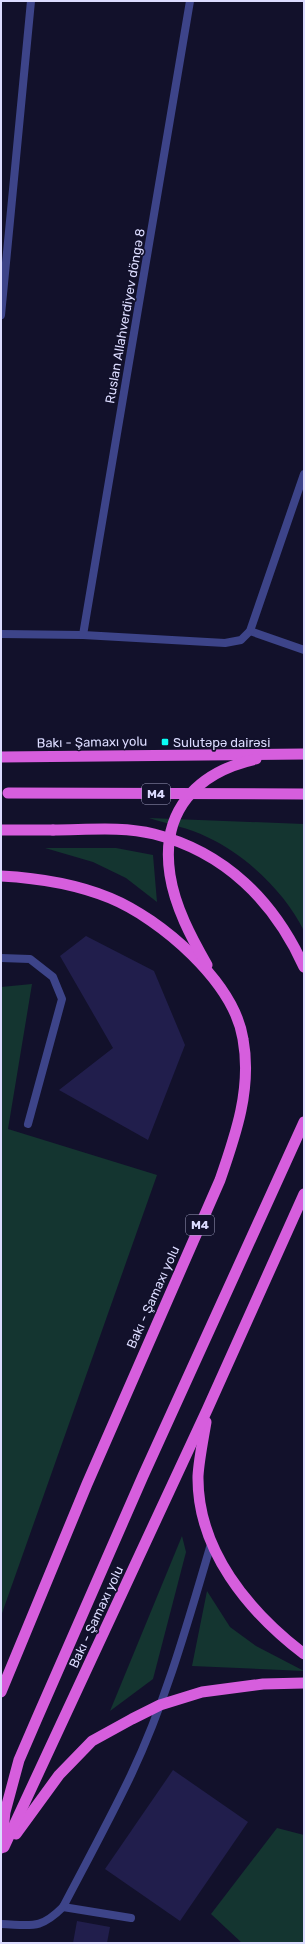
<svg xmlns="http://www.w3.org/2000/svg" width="305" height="1944" viewBox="0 0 305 1944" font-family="Rubik,sans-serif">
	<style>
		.green { fill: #143530 }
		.building { fill: #211e4c }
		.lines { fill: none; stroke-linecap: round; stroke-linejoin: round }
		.service { stroke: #3d4489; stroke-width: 8 }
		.minor { stroke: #3d4489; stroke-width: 8 }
		.trunk { stroke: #d65edd; stroke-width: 11 }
		.trunk-bridge { stroke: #d65edd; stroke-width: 11 }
		.poi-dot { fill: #0afcf4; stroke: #12112b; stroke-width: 1.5 }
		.labels { text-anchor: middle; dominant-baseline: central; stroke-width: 3.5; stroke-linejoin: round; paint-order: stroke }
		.shield { fill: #12112b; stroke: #9f9fbf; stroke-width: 1 }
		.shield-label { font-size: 12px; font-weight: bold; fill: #dcdcff }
		.street-label { font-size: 13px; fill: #dcdcff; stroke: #12112b }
		.poi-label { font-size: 13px; fill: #dcdcff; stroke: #12112b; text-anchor: start }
	</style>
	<rect width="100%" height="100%" fill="#12112b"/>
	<g class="green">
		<path d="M149,818L304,824V931C286,893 245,854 207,837C189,828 168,824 149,818Z"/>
		<path d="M45,848H116L153,855L157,902L126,878L93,862Z"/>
		<path d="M32,984L8,1129L157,1175L1,1616V987Z"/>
		<path d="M182,1536L186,1552L153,1679L110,1711Z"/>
		<path d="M207,1591L230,1627L256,1646L304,1671L192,1666Z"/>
		<path d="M277,1828L304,1835V1943H242L211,1914Z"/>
	</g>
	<g class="building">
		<path d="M86,936L154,971L185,1045L148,1140L59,1090L113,1048L60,956Z"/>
		<path d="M173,1770L248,1822L180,1921L105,1869Z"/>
		<path d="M77,1921L110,1927L107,1943H73Z"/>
	</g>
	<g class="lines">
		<g class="service">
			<path d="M1,958L30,959L53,977L62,999L28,1124"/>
			<path d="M63,1907L131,1918"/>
			<path d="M1,1924C32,1925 40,1930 63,1907C86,1863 110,1819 131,1775C166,1701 188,1622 211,1544"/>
		</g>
		<g class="minor">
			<path d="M1,315L31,1"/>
			<path d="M250,631L304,650"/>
			<path d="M1,634L83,635L225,643L241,640L250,631L304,474"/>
			<path d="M83,635L190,1"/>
		</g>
		<g class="trunk">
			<path d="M1,757L304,754"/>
			<path d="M1,830H53"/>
			<path d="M1,876C38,878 76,884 110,898C161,919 234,982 243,1039C252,1088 236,1134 220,1180L87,1484L1,1692"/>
			<path d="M207,965C191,937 175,907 170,875C160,811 197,772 256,759"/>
			<path d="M206,1422C203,1440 199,1459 198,1476C197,1550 249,1612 304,1654"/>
			<path d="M16,1834L59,1775L92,1741L132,1719L160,1705L202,1692L263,1684L304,1683"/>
			<path d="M4,1847L207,1410L304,1194"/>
			<path d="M1,1848L5,1812L19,1760L38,1716L143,1476L304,1122"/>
		</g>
		<g class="trunk-bridge">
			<path d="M8,793L304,794"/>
			<path d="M53,830C86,830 122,826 154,834C225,852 274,901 304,967"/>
		</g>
	</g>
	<rect class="poi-dot" x="161" y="738" width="8" height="8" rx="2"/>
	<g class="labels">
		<g class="shield">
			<rect x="142" y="784" width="28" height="20" rx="3"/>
			<rect x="186" y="1215" width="28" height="20" rx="3"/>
		</g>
		<g class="shield-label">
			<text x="156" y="794">M4</text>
			<text x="200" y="1225">M4</text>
		</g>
		<g class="street-label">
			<text transform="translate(125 316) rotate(-80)">Ruslan Allahverdiyev döngə 8</text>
			<text transform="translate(92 742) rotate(-1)">Bakı - Şamaxı yolu</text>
			<text transform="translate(153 1297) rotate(-66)">Bakı - Şamaxı yolu</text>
			<text transform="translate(96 1617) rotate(-65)">Bakı - Şamaxı yolu</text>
		</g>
		<g class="poi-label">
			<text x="173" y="742">Sulutəpə dairəsi</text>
		</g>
	</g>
	<rect width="305" height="1944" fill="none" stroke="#dcdcff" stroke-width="4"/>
</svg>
